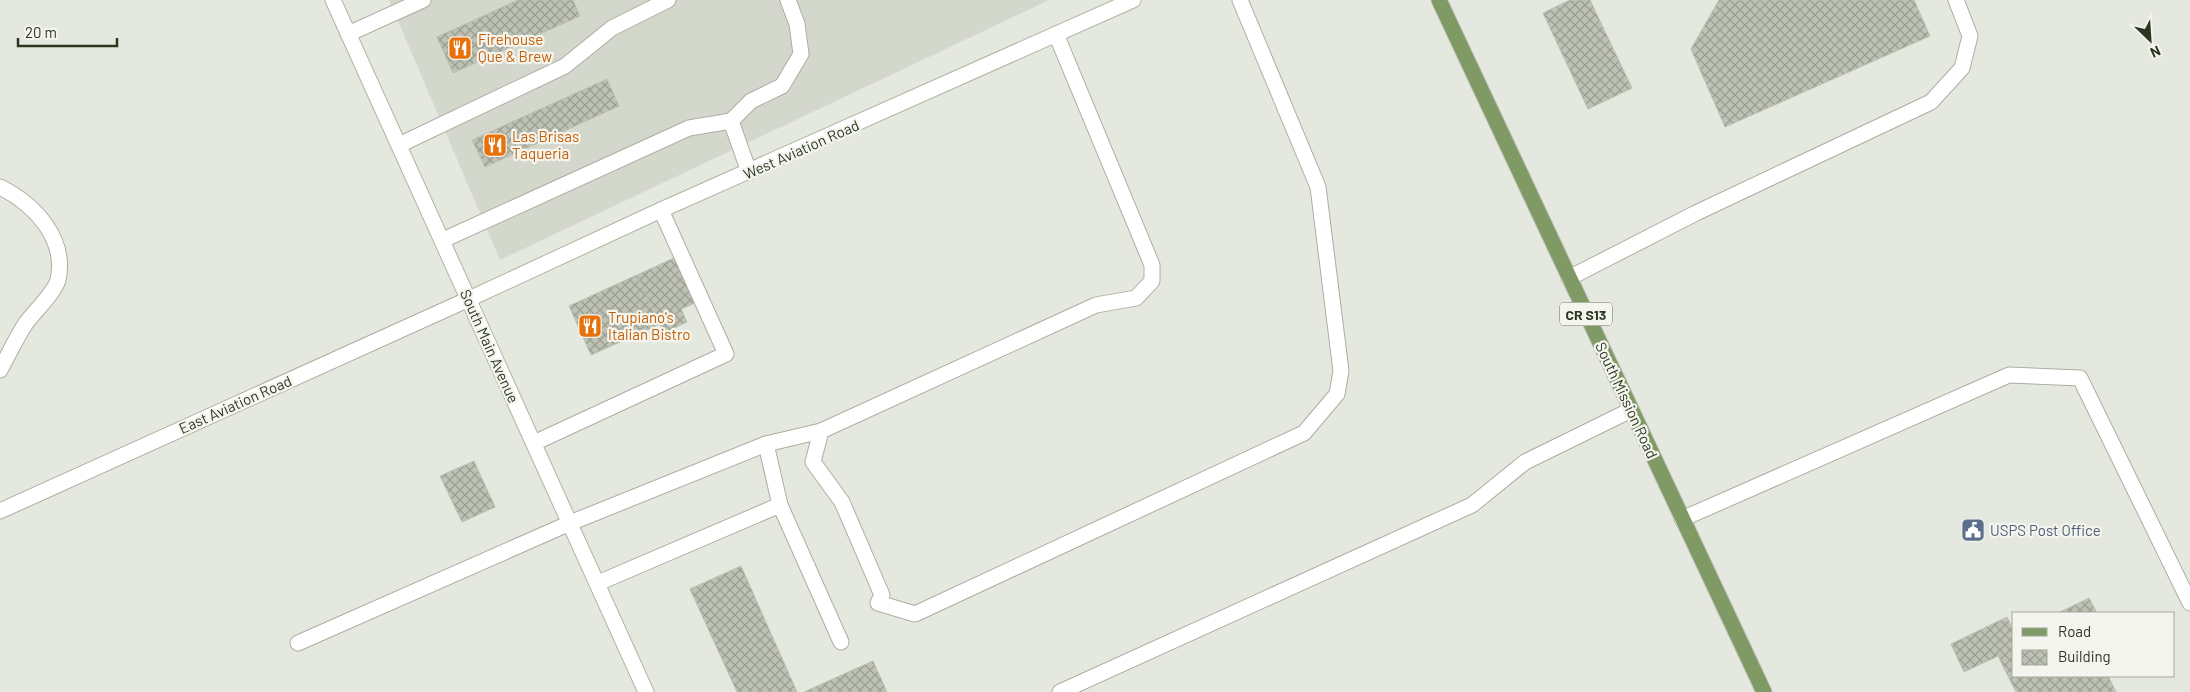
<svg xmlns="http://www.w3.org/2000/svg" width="2190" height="692" viewBox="0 0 2190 692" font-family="Barlow,sans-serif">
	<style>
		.built { fill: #d4d8cc }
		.building { fill: url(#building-cross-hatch); stroke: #bcc1b1 }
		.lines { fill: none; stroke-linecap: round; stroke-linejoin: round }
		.lane-casing { stroke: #aaafa2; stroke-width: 17 }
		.street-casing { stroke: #aaafa2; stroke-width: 17 }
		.secondary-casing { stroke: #adb6a1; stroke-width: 17 }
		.primary-casing { stroke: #c0c3bc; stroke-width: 17 }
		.lane { stroke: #fff; stroke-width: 15 }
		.street { stroke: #fff; stroke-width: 15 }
		.secondary { stroke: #fff; stroke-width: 15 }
		.primary { stroke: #809a66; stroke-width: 15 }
		.labels { text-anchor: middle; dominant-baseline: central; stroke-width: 4.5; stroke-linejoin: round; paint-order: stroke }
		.shield { fill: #f3f5ee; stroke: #686f5e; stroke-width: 1 }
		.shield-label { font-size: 14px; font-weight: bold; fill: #2c3621 }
		.food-label { font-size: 15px; fill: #c56008; stroke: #f3f5ee; text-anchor: start }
		.street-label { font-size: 15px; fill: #2c3621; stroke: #f3f5ee }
		.service-label { font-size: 15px; fill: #4e5e75; stroke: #f3f5ee; text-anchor: start }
	</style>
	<defs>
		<pattern id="building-cross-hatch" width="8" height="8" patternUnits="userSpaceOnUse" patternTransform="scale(1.25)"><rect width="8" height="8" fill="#bdc2b4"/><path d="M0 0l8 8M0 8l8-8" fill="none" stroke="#9a9e92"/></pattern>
	</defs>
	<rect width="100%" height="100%" fill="#e5e8de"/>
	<path class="built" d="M389,0H1049L500,260Z"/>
	<g class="building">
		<path d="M518,0H573L580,16L453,73L437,37Z"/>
		<path d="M1570,0H1590L1632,88L1588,109L1543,13Z"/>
		<path d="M1719,0H1914L1930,36L1725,127L1691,49Z"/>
		<path d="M607,79L619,106L485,167L472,140Z"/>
		<path d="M674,258L695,303L681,309L687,322L664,333L637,275Z"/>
		<path d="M637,275L660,324L591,355L569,306Z"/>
		<path d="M474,461L495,507L462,522L440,476Z"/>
		<path d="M741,566L797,692H737L690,589Z"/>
		<path d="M2089,598L2097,613H2058Z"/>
		<path d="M2007,617L2014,631V676H2108L2116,692H2016L1998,656L1964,672L1951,644Z"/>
		<path d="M873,661L887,692H804Z"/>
	</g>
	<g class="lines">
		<g class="lane-casing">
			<g id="lane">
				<path d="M348,34L423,0"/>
				<path d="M1056,34L1152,265V281L1136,298L1096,305L821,431L813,462L842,502L882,595L878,603L915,614L1304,433L1337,394L1341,371L1318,187L1240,0"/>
				<path d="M399,145L565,66L612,28L668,0"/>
				<path d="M749,172L731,121L751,101L782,86L801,54L797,24L788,0"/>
				<path d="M0,187C34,204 67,238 58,280C55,292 34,312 26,323C16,338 9,354 0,370"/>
				<path d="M443,240L689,128L731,121"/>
				<path d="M1569,278L1696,213L1931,102L1962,68L1970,36L1956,0"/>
				<path d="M534,443L726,354L661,210"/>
				<path d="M766,444L821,431"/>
				<path d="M1682,519L2009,375L2080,378L2190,603"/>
				<path d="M598,583L780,505L841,642"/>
				<path d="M298,643L570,523L766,444L780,505"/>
				<path d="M1060,692L1472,505L1525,462L1631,410"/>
			</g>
		</g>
		<g class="street-casing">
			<path id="street" d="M0,511L469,299"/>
		</g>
		<g class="secondary-casing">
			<g id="secondary">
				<path d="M333,0L646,692"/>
				<path d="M469,299L661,210L1133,0"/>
			</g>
		</g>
		<g class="primary-casing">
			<path id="primary" d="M1439,0L1764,692"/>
		</g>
		<use href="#lane" class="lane"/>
		<use href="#street" class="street"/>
		<use href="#secondary" class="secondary"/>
		<use href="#primary" class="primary"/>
	</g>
	<defs>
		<g id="restaurant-square" transform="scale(1.25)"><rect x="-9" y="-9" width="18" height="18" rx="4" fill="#e8710a" stroke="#f3f5ee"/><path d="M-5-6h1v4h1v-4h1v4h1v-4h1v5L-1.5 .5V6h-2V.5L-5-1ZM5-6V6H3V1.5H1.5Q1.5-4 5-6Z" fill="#fff"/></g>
		<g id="civic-square" transform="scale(1.25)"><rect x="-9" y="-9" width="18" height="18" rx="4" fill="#5c6f8a" stroke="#f3f5ee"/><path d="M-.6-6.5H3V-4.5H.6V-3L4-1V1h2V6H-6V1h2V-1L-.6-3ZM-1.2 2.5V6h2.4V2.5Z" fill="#fff"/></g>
	</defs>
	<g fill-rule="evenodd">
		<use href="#restaurant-square" x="460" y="48"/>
		<use href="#restaurant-square" x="495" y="145"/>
		<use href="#restaurant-square" x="590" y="326"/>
		<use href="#civic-square" x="1973" y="530"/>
	</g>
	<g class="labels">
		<rect class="shield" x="1560" y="302.5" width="52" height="23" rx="4"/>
		<g class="shield-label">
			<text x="1586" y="314">CR S13</text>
		</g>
		<g class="food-label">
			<text x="478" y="39">Firehouse<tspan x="478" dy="17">Que &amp; Brew</tspan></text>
			<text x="512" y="136">Las Brisas<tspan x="512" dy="17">Taqueria</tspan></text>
			<text x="608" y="317">Trupiano's<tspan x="608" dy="17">Italian Bistro</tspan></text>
		</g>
		<g class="street-label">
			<text transform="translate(801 149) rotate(-24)">West Aviation Road</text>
			<text transform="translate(490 346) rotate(66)">South Main Avenue</text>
			<text transform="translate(1627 400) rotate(65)">South Mission Road</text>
			<text transform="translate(235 404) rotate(-24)">East Aviation Road</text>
		</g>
		<g class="service-label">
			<text x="1990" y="530">USPS Post Office</text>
		</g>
	</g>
	<rect x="2012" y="612" width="162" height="65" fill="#f3f5ee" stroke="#a3a99c"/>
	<rect x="2022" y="628" width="25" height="8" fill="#809a66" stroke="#a3a99c"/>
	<text x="2058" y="637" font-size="15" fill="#2c3621">Road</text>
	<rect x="2022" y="650" width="25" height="15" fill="url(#building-cross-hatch)" stroke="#a3a99c"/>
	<text x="2058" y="662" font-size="15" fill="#2c3621">Building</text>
	<g transform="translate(2150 40) rotate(155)" stroke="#f3f5ee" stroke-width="4" paint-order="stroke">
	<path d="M0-4L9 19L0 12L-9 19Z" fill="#2c3621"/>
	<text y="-8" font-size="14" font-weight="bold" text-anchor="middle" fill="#2c3621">N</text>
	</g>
	<path d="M18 38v8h99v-8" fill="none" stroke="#2c3621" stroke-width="2.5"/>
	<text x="25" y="38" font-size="15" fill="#2c3621" stroke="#f3f5ee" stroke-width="4" paint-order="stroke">20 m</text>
</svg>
